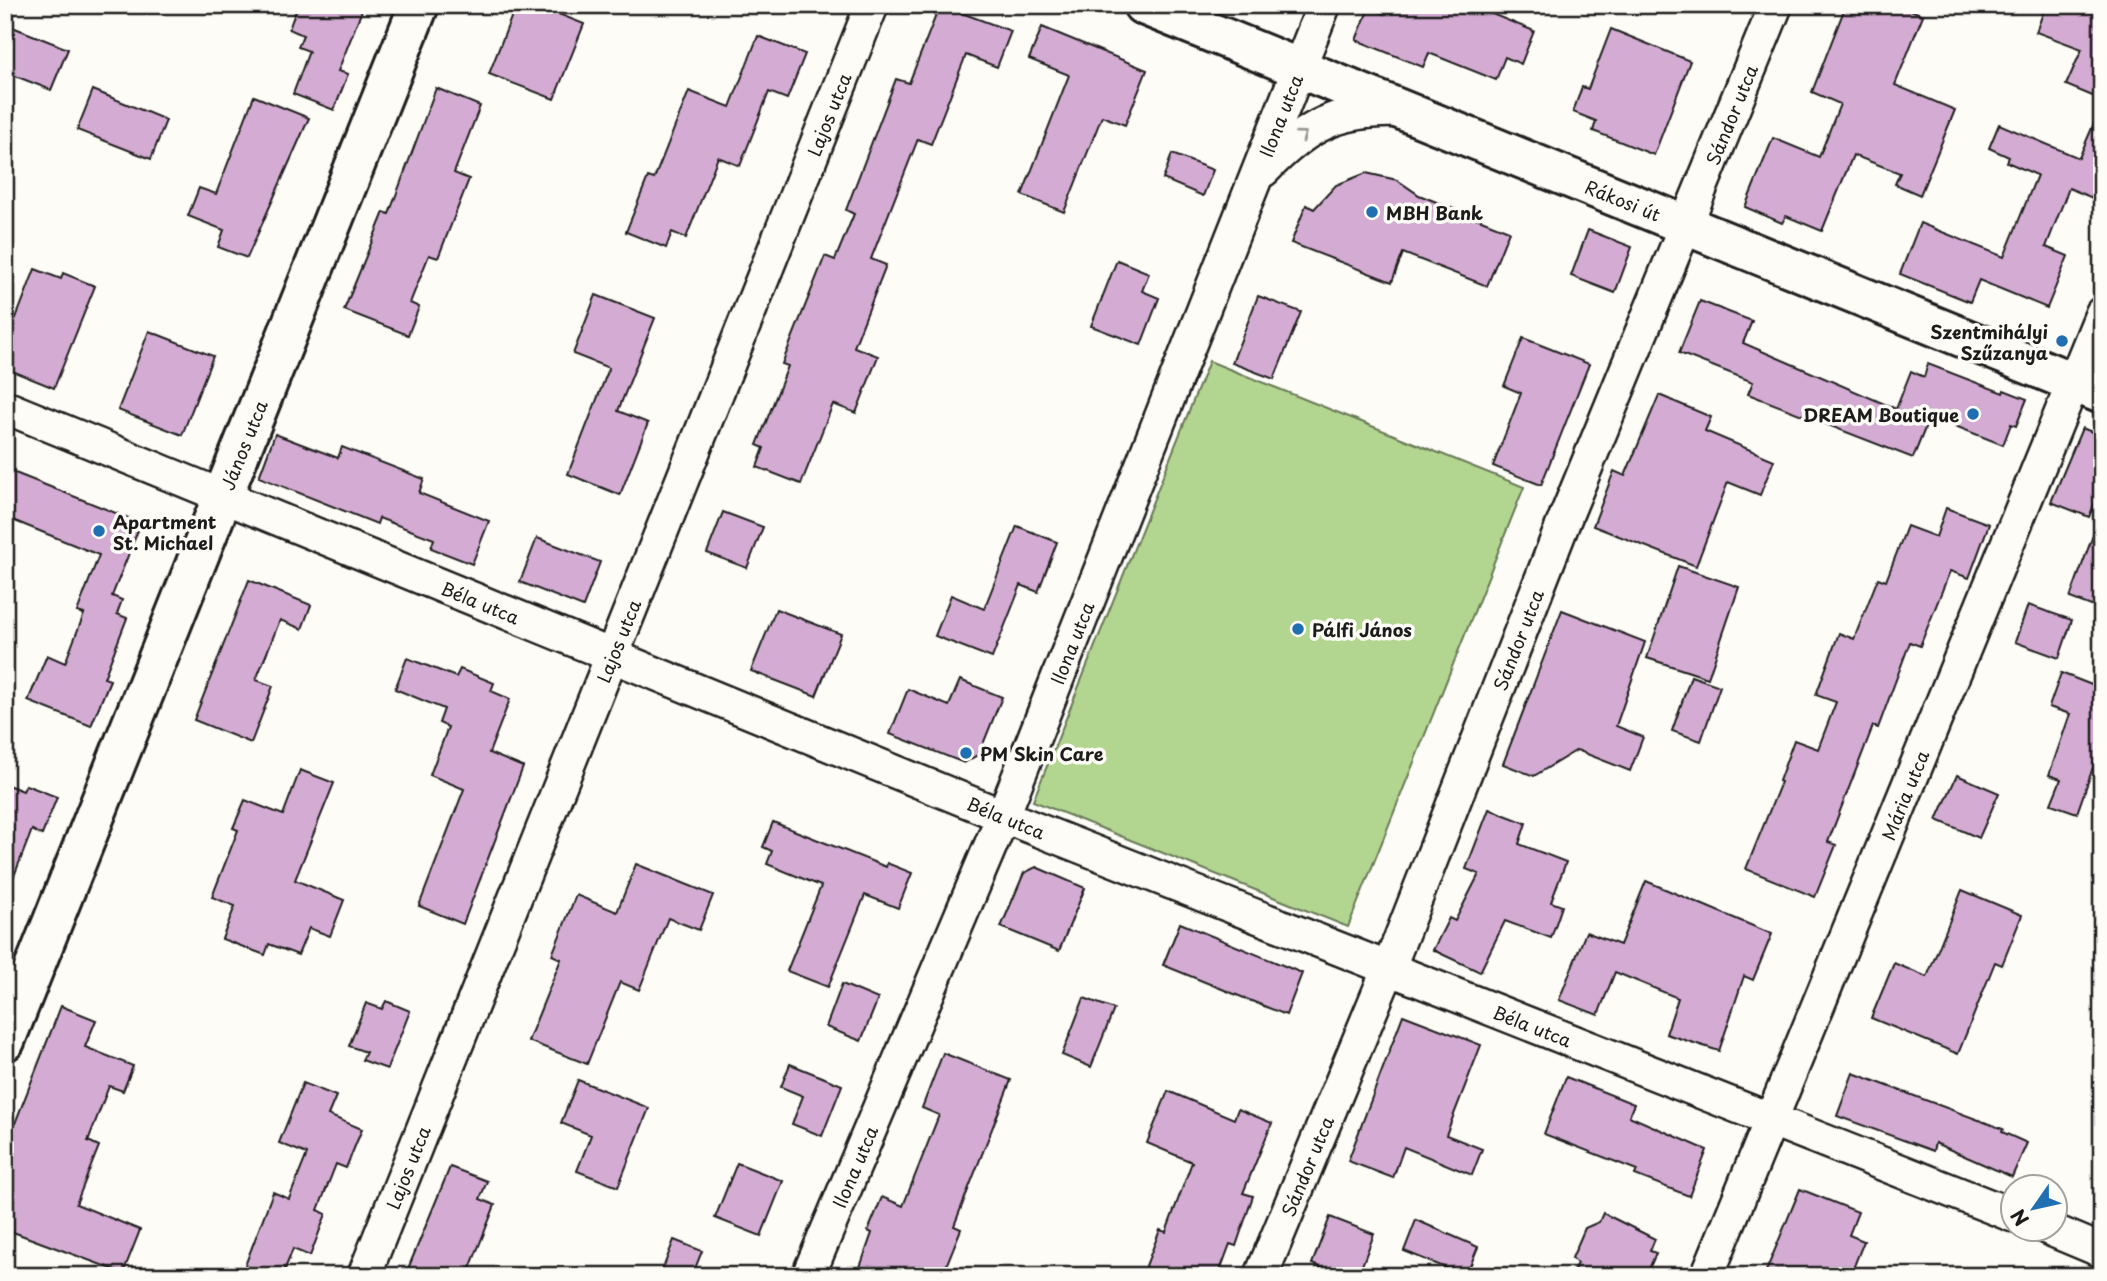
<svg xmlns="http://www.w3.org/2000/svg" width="2107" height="1281" viewBox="0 0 2107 1281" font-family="'Playpen Sans',sans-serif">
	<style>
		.green { fill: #b2d590; stroke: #677856; stroke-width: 2 }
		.building { fill: #d4acd3; stroke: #1c1c1c; stroke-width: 2 }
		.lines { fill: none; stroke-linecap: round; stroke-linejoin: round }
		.minor-casing { stroke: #1c1c1c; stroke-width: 37 }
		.tertiary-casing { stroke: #1c1c1c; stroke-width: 44 }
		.secondary-casing { stroke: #1c1c1c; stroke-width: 44 }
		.minor { stroke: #fdfcf7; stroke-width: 32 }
		.tertiary { stroke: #fdfcf7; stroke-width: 38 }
		.secondary { stroke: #fdfcf7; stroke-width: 38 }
		.oneway { stroke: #989794 }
		.poi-dot { fill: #1f6fb2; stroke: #fdfcf7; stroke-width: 2.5 }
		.labels { text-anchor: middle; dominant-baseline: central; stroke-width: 7; stroke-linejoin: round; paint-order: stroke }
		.street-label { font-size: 18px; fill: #1c1c1c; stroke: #fdfcf7 }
		.poi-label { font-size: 18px; font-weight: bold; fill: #1c1c1c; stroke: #fdfcf7; text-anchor: start }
	</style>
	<rect width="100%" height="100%" fill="#fdfcf7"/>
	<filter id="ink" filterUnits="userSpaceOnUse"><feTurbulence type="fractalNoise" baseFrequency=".0143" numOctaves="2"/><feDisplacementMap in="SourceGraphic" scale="14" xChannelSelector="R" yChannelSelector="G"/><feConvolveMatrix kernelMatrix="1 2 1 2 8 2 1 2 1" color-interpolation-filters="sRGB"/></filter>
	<g filter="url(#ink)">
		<path class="green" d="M1209,361L1524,487L1348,927L1033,801Z"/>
		<g class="building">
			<path d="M298,5H364L338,71L348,74L334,110L293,94L309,51L298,47L303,35L289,29Z"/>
			<path d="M516,5H536L584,24L554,99L489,74Z"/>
			<path d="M940,5L1011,31L997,67L966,55L931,144L918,139L871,259L886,265L854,347L878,356L856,413L833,404L801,484L757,467L764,448L757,445L788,366L782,364L825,256L835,260L854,214L846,210L896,79L909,83Z"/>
			<path d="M1387,5H1470L1534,31L1521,64L1505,57L1496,80L1429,53L1423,67L1356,40L1369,8L1384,14Z"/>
			<path d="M1846,5H1899L1923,15L1895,85L1955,110L1920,195L1895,184L1900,173L1853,155L1822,231L1786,216L1782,223L1745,207L1773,138L1819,157L1840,104L1812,92Z"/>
			<path d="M2046,5H2102V100L2066,85L2082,49L2036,32Z"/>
			<path d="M5,24L68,49L51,90L5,72Z"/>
			<path d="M1042,27L1147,70L1125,125L1102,116L1064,212L1022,195L1069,75L1029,59Z"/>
			<path d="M1611,29L1690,61L1654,155L1593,131L1596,121L1573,112L1582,87L1588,89Z"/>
			<path d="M758,36L805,54L787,99L769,92L740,166L718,157L686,238L672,232L666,248L626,232L648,177L654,179L689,91L730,107Z"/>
			<path d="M436,88L480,106L454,173L469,179L438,258L429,255L410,303L419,307L408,335L344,310L384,212L389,214Z"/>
			<path d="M93,90L166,120L151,159L77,130Z"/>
			<path d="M254,96L309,118L247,258L218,247L224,230L188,216L199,188L216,194Z"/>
			<path d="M2102,105V202L2069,188L2046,247L2068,256L2047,308L1979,280L1970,302L1900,274L1920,223L2004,257L2037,175L2007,162L2009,157L1989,148L1999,124L2079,158Z"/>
			<path d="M1172,154L1213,170L1203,196L1163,179Z"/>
			<path d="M1366,173L1397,180L1419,195L1509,231L1487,286L1403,253L1392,282L1291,243L1306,205L1314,209L1336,185Z"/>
			<path d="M1588,230L1632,247L1615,293L1571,276Z"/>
			<path d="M1117,260L1149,273L1142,291L1159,298L1141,345L1091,326Z"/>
			<path d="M35,269L61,279L63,273L95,286L54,388L5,368V314L16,318Z"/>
			<path d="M596,295L655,318L618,411L648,423L620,495L568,474L609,368L573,354Z"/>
			<path d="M1258,296L1301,312L1274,379L1232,363Z"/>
			<path d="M1700,301L1752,321L1743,343L1896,409L1911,371L1924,377L1928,364L2003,393L2004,390L2027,399L2016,426L2011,424L2003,445L1930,416L1913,458L1748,394L1753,382L1679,353Z"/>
			<path d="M149,331L213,356L182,435L118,410Z"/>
			<path d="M1523,338L1589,364L1541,485L1493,466L1521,393L1504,386Z"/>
			<path d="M1659,395L1711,417L1705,431L1774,460L1760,495L1728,482L1696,566L1593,526L1614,471L1625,476Z"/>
			<path d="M2082,428L2102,436V487L2089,517L2051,502Z"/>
			<path d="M275,434L338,458L342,447L424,479L419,493L489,521L472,564L431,548L434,539L379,518L377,524L259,477Z"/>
			<path d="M5,469L141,523L112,596L122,600L117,614L127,618L104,678L110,680L91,726L28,701L47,655L65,663L84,614L77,612L99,555L5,517Z"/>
			<path d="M1946,508L1989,524L1969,578L1950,571L1920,646L1910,642L1878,728L1873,726L1828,842L1836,845L1815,897L1746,869L1781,782L1779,781L1794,740L1818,749L1836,702L1816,695L1839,633L1854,639L1878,578L1886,581L1907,526L1936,537Z"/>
			<path d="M723,512L763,527L747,568L707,553Z"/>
			<path d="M2099,519H2102V610L2070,598Z"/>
			<path d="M1017,526L1057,542L1038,592L1021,585L992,658L935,636L951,595L984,609Z"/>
			<path d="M537,538L600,562L583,607L520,582Z"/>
			<path d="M1678,566L1739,587L1708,678L1647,658Z"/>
			<path d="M249,580L311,605L302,629L280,620L256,680L273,686L251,743L194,720Z"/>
			<path d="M2028,605L2072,620L2059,658L2015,642Z"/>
			<path d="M776,609L841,634L816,696L751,671Z"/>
			<path d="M1562,610L1645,642L1616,726L1643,737L1630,771L1577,750L1534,776L1503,764Z"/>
			<path d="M407,658L456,677L460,669L494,683L491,691L510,699L489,753L523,767L463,924L419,906L464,789L430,775L448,727L439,723L444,709L395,689Z"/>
			<path d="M2061,673L2102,689V742L2077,813L2051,804L2061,779L2049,775L2070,714L2049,707Z"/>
			<path d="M1691,676L1720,686L1701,741L1672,731Z"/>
			<path d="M960,680L1002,697L979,754L964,763L890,734L908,689L949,706Z"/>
			<path d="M300,770L334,783L295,880L344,900L330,936L309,928L298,955L269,944L265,955L222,939L235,906L212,897L238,830L233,828L245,800L283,815Z"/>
			<path d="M1957,775L1999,793L1979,838L1937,820Z"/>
			<path d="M5,784L23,791L26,785L57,797L42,835L32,830L7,894Z"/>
			<path d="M1489,809L1526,823L1519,844L1566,862L1551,902L1562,906L1551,938L1505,921L1480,972L1433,950L1449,918L1455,921L1479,874L1466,869Z"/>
			<path d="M773,822L886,867L887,863L912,873L898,908L865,895L828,987L787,971L821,886L767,864L772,851L763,847Z"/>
			<path d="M636,864L713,895L699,930L668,918L639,990L620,982L587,1064L528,1041L561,959L552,955L576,895L617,912Z"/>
			<path d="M1036,867L1085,888L1059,951L1001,927L1024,873Z"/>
			<path d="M1646,881L1772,934L1753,980L1744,976L1719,1051L1666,1034L1678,998L1615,972L1598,1015L1559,1000L1586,932L1620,945Z"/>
			<path d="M1962,890L2022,915L2002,965L1995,962L1958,1054L1871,1018L1894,963L1927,977Z"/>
			<path d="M1180,923L1302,973L1286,1015L1163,965Z"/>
			<path d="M842,984L878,999L861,1041L826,1027Z"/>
			<path d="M1084,998L1114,1009L1091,1067L1062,1055Z"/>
			<path d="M386,1001L410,1011L387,1069L362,1060L366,1052L349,1046L366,1003L382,1009Z"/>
			<path d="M61,1006L96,1020L85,1047L133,1066L123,1091L109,1086L88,1141L99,1146L76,1204L140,1230L123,1273L5,1229V1149Z"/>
			<path d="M1403,1015L1481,1045L1446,1135L1482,1149L1472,1175L1404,1147L1393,1178L1348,1161Z"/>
			<path d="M943,1053L1011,1080L954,1226L961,1229L942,1276H857L872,1233L868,1231L882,1197L903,1206L939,1115L922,1108Z"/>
			<path d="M790,1064L842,1085L822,1136L792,1124L803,1096L781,1087Z"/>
			<path d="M1853,1073L2003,1129L2002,1132L2027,1143L2012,1177L1935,1143L1933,1151L1837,1116Z"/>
			<path d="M1566,1077L1634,1104L1629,1116L1707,1150L1689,1196L1635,1175L1637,1170L1544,1134Z"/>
			<path d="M578,1080L649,1108L618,1187L577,1171L591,1135L561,1123Z"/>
			<path d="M303,1083L336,1096L328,1115L362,1129L346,1168L336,1164L318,1210L326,1214L310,1256L293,1249L282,1276H241L273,1192L289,1199L307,1154L279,1143Z"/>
			<path d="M1168,1091L1234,1119L1238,1109L1272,1123L1243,1193L1253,1196L1236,1246L1230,1244L1218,1276H1142L1160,1230L1166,1232L1192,1162L1147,1143Z"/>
			<path d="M737,1163L783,1181L761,1236L715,1218Z"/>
			<path d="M450,1167L487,1181L480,1199L495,1205L467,1276H405Z"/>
			<path d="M1800,1189L1858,1212L1849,1235L1864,1241L1850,1276H1764Z"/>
			<path d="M1603,1213L1655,1239L1650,1251L1656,1253L1646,1276H1571L1577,1263L1572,1258L1585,1228L1599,1222Z"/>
			<path d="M1330,1217L1374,1234L1358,1276H1341L1312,1264Z"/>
			<path d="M1416,1220L1478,1247L1466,1276L1404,1251Z"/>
			<path d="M674,1240L702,1251L692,1276H660Z"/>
		</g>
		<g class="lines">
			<g class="minor-casing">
				<g id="minor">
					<path d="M1264,170C1306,126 1337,109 1399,111"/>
					<path id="s1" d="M5,407L1003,816L2012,1215"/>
					<path d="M2047,1228L2102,1251"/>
					<path id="s2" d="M364,1276L872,5"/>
					<path id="s3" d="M808,1276L1003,816L1324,5"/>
					<path id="s4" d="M1261,1276L1388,970L1566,516L1776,5"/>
					<path id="s5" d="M1707,1276L2102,313"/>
				</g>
			</g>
			<g class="tertiary-casing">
				<g id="tertiary">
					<path id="s6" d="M5,1041L419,5"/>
				</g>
			</g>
			<g class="secondary-casing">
				<g id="secondary">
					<path id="s7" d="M1143,5L2102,394"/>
				</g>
			</g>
			<use href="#minor" class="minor"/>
			<use href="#tertiary" class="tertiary"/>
			<use href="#secondary" class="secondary"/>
		</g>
		<defs><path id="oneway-chevron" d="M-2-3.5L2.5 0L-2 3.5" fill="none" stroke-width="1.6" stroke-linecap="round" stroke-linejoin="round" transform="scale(1.75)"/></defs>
		<use class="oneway" href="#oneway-chevron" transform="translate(1302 135) rotate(-37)"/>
	</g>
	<g class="poi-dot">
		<circle cx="1372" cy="212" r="7"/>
		<circle cx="2062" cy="341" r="7"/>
		<circle cx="1973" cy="414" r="7"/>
		<circle cx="99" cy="531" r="7"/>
		<circle cx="1298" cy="629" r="7"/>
		<circle cx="966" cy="753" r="7"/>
	</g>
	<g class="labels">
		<g class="street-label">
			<text stroke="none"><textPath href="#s2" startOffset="1251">Lajos utca</textPath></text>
			<text stroke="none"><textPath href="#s3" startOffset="1253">Ilona utca</textPath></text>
			<text stroke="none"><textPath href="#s4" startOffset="1253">Sándor utca</textPath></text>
			<text stroke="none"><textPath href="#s7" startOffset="518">Rákosi út</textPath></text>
			<text stroke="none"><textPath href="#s6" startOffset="642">János utca</textPath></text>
			<text stroke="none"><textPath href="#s1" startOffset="514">Béla utca</textPath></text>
			<text stroke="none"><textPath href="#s4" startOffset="686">Sándor utca</textPath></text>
			<text stroke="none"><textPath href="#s2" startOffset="684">Lajos utca</textPath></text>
			<text stroke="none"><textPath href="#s3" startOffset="686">Ilona utca</textPath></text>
			<text stroke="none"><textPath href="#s5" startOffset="520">Mária utca</textPath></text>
			<text stroke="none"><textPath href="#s1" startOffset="1082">Béla utca</textPath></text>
			<text stroke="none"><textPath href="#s1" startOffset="1648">Béla utca</textPath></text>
			<text stroke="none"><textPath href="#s3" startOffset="119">Ilona utca</textPath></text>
			<text stroke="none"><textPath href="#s4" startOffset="119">Sándor utca</textPath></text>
			<text stroke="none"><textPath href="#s2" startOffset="117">Lajos utca</textPath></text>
		</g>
		<g class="poi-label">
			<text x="1386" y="212">MBH Bank</text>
			<text x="2048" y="331" text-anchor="end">Szentmihályi<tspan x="2048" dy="21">Szűzanya</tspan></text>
			<text x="1959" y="414" text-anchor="end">DREAM Boutique</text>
			<text x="113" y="521">Apartment<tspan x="113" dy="21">St. Michael</tspan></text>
			<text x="1312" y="629">Pálfi János</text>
			<text x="980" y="753">PM Skin Care</text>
		</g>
	</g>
	<rect width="2107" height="1281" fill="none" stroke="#fdfcf7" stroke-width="28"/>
	<rect x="14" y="14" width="2079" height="1253" fill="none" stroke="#1c1c1c" stroke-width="2.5" filter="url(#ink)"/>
	<g transform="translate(2034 1208) rotate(236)"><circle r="33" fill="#fdfcf7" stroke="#a3a29f" stroke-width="2"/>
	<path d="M0-5L12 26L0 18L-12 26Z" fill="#1f6fb2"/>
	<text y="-10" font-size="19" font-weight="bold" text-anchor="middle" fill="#1c1c1c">N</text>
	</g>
</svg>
